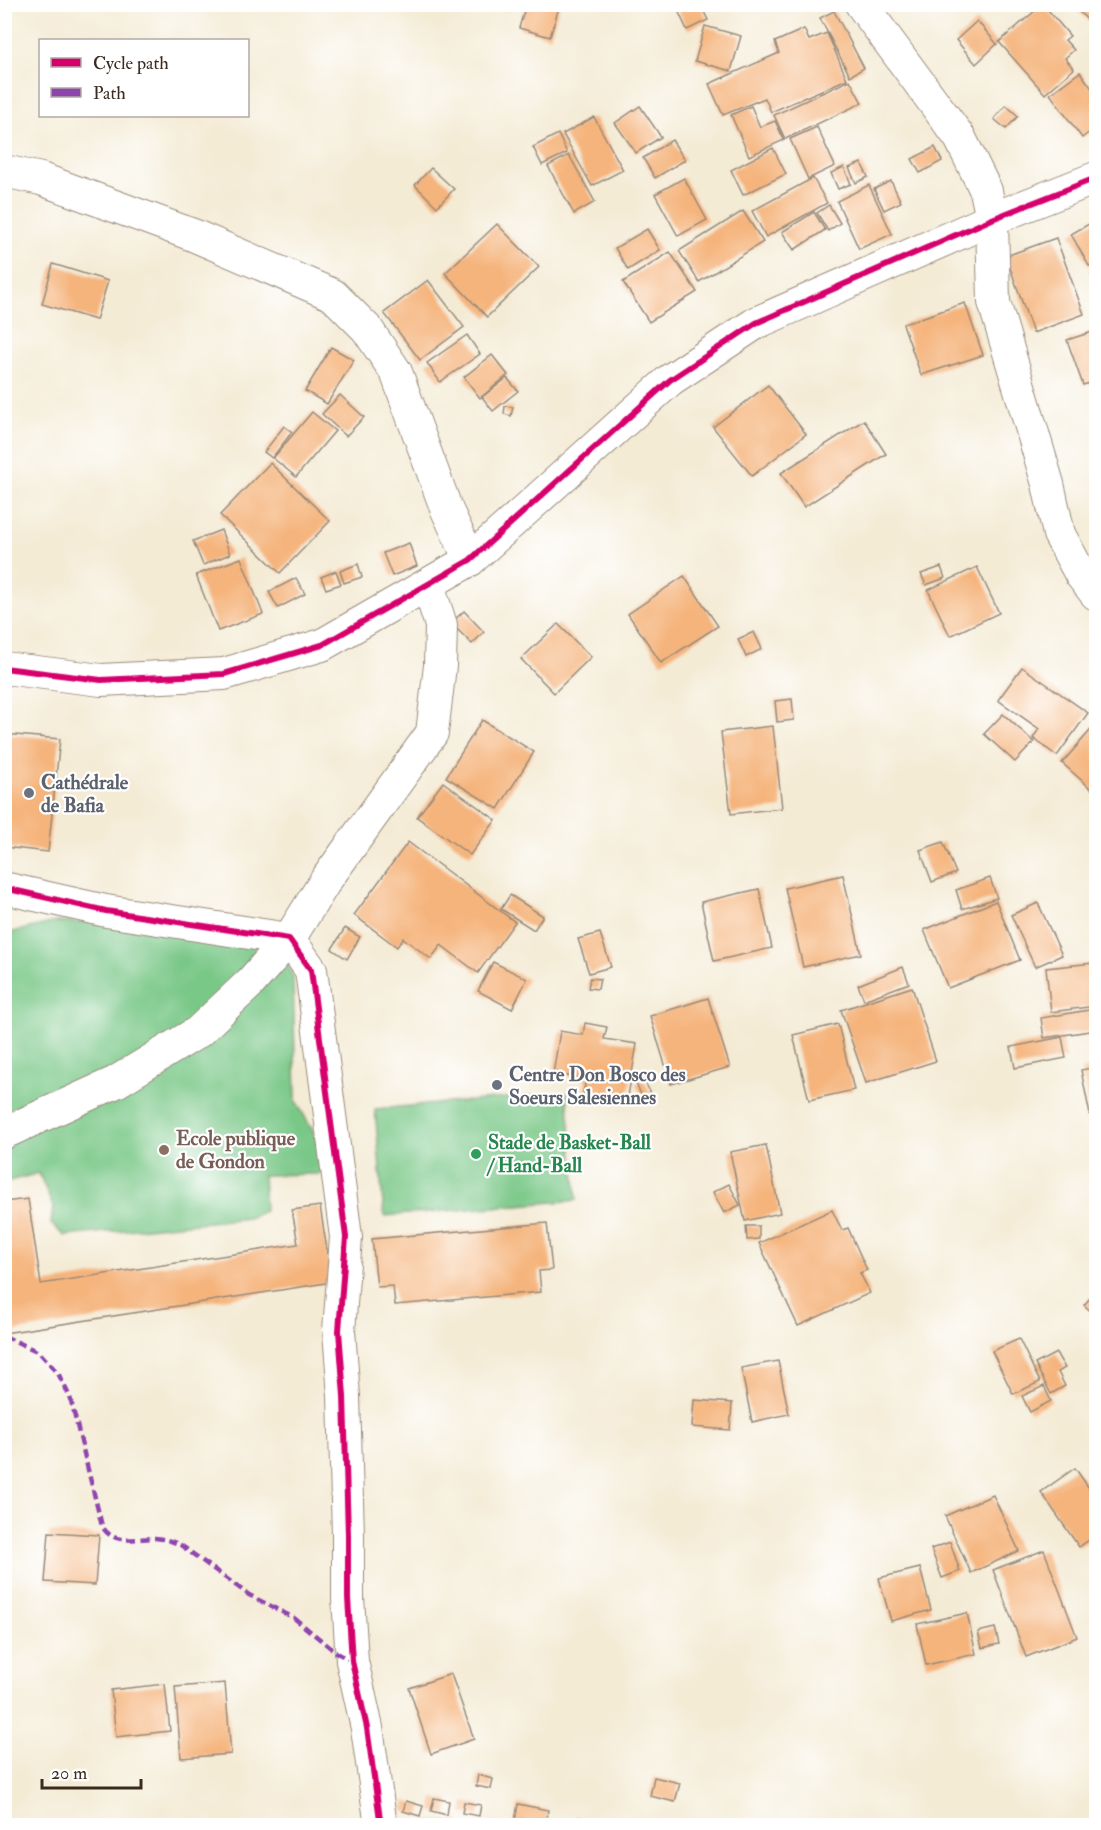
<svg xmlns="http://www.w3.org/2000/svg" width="1101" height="1830" viewBox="0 0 1101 1830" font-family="'IM FELL Double Pica',serif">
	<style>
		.green { fill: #7ac888; stroke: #5a7953; stroke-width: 1.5 }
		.building { fill: #f5b47c }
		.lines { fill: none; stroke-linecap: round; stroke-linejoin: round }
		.minor-casing { stroke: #988a7a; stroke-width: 34 }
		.minor { stroke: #fff; stroke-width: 32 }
		.quiet { stroke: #8e44ad; stroke-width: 4.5; stroke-dasharray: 9 4.5; stroke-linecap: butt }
		.cycleway-casing { stroke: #fff; stroke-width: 10 }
		.cycleway { stroke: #d6006c; stroke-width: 6 }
		.worship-dot { fill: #6b7280; stroke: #fff; stroke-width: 2 }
		.education-dot { fill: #8d6e63; stroke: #fff; stroke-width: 2 }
		.leisure-dot { fill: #2e9e5b; stroke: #fff; stroke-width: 2 }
		.labels { text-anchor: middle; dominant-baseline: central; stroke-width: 4.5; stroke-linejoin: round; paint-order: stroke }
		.worship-label { font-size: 20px; font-weight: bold; fill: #5b616d; stroke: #fff; text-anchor: start }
		.education-label { font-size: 20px; font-weight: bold; fill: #785e54; stroke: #fff; text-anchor: start }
		.leisure-label { font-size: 20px; font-weight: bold; fill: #27864d; stroke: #fff; text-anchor: start }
	</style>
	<rect width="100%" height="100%" fill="#fff"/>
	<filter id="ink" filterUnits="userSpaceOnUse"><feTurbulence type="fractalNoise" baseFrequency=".0167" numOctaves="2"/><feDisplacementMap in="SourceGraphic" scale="12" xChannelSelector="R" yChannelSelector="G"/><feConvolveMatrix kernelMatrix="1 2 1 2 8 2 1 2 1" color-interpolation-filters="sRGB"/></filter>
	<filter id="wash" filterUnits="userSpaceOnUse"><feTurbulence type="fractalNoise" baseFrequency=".008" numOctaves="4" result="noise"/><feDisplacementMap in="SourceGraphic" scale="24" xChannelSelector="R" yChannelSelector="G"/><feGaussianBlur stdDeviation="1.35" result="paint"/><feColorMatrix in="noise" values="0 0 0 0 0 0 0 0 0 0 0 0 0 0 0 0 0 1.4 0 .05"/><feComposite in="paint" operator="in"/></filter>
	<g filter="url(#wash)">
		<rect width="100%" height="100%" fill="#f4ebd5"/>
		<g class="green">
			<path d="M55,922L272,927L293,977L296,1101L331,1163L319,1174L263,1175L265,1211L248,1218L65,1236L51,1224L53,1207L39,1173L5,1182V934Z"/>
			<path d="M567,1093L577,1200L384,1216L375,1109Z"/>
		</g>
		<g id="blocks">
			<g class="building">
				<path d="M495,4H510L505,11Z"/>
				<path d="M526,4H560L550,37L519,28Z"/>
				<path d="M675,4H700L708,20L687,30Z"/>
				<path d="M1043,4L1070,36L1065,40L1074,50L1065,58L1074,69L1045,94L999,42Z"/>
				<path d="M1072,5H1096V28Z"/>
				<path d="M834,11L864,68L850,76L820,18Z"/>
				<path d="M977,21L997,44L976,64L956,40Z"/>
				<path d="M705,26L741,36L731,71L695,61Z"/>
				<path d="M804,29L809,40L827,33L847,79L771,112L765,98L723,115L709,84L779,53L775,42Z"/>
				<path d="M1080,72L1096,94V127L1082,138L1050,94Z"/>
				<path d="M850,80L862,103L785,139L774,115Z"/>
				<path d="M1006,105L1018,116L1006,129L994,119Z"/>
				<path d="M640,106L661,137L636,153L615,123Z"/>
				<path d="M751,106L760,127L775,121L784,140L749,156L731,115Z"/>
				<path d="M594,117L623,170L592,186L563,134Z"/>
				<path d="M817,127L835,166L808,179L790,139Z"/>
				<path d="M558,134L567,153L542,165L533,147Z"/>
				<path d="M672,140L685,160L655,178L643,158Z"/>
				<path d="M935,147L942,161L920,173L912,159Z"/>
				<path d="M773,148L786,174L743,195L731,170Z"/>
				<path d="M569,155L595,202L574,214L548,166Z"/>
				<path d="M861,163L868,177L856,183L849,168Z"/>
				<path d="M844,167L851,184L838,189L831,173Z"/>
				<path d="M431,168L454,189L437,207L415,185Z"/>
				<path d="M684,178L707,220L678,236L655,194Z"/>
				<path d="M813,178L827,203L766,237L752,211Z"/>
				<path d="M891,181L901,202L884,210L874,189Z"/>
				<path d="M869,185L892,234L859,249L837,201Z"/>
				<path d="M829,205L840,223L828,231L817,213Z"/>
				<path d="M743,211L763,242L699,282L679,251Z"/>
				<path d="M814,212L825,230L794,250L782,232Z"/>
				<path d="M1096,220V262L1089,266L1071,234Z"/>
				<path d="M497,224L539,267L487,317L445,273Z"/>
				<path d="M647,229L660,250L628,270L615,248Z"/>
				<path d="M1056,238L1084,314L1033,333L1006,256Z"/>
				<path d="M670,252L697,292L649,322L623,282Z"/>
				<path d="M53,264L108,281L96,320L42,304Z"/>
				<path d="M1096,272V284L1091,275Z"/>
				<path d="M428,280L464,327L420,360L384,313Z"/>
				<path d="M965,303L983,355L921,375L903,324Z"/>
				<path d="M1092,332L1096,345V381L1083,385L1067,340Z"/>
				<path d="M467,335L480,354L440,382L427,363Z"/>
				<path d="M331,347L354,360L327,404L305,391Z"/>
				<path d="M492,355L508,375L480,398L464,377Z"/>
				<path d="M507,378L518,391L493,411L482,397Z"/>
				<path d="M768,385L806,434L752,476L713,427Z"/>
				<path d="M340,395L364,417L346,436L322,414Z"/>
				<path d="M505,406L513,407L511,416L504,414Z"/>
				<path d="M312,412L335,431L296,477L273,458Z"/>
				<path d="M864,420L886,454L804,507L781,473Z"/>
				<path d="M284,426L292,432L272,458L264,452Z"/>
				<path d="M270,463L330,521L280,573L220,515Z"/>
				<path d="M221,530L230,554L203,565L193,541Z"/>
				<path d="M409,543L417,566L392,576L383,553Z"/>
				<path d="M241,558L263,614L218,631L196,575Z"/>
				<path d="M358,564L362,577L344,583L340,571Z"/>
				<path d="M941,567L945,578L926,585L921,574Z"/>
				<path d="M977,567L999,613L950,636L928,590Z"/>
				<path d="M336,571L341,584L326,589L321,577Z"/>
				<path d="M684,576L718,626L661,663L628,614Z"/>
				<path d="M296,578L305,594L278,608L269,592Z"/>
				<path d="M464,611L484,632L472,644L451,623Z"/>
				<path d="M558,624L591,657L554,693L521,659Z"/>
				<path d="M754,632L762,649L746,657L738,639Z"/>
				<path d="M1022,667L1088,713L1057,756L1033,738L1039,729L998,700Z"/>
				<path d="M792,699L794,720L777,722L775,701Z"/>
				<path d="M1003,714L1034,742L1015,762L984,734Z"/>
				<path d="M482,720L534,752L498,809L446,777Z"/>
				<path d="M1096,724V793L1062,763Z"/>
				<path d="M773,726L782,808L731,814L721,732Z"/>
				<path d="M4,734L60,739L48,852L4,847Z"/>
				<path d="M443,782L496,820L470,855L417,817Z"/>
				<path d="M408,842L515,922L478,973L441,945L431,959L403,938L397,947L354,915Z"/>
				<path d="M943,842L956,873L932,882L920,850Z"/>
				<path d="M843,875L861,954L803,967L785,888Z"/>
				<path d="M990,878L997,898L962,909L956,890Z"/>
				<path d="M759,889L772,948L714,961L701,902Z"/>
				<path d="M510,895L543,916L534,930L501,909Z"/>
				<path d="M996,901L1020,960L948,988L924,930Z"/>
				<path d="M1038,903L1062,955L1035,967L1011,915Z"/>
				<path d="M345,928L360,937L347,959L332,949Z"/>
				<path d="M600,933L611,967L589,973L578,939Z"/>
				<path d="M493,962L527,979L512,1009L478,991Z"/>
				<path d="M1093,963L1096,1006L1051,1012L1046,968Z"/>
				<path d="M903,967L909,983L864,1000L858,985Z"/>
				<path d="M590,978L600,979L598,989L588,988Z"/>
				<path d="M912,987L936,1061L866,1083L841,1010Z"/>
				<path d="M708,998L730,1067L671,1084L650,1016Z"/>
				<path d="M1095,1009L1096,1030L1044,1038L1041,1018Z"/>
				<path d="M585,1023L607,1027L604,1039L637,1044L627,1102L583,1095L586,1079L553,1074L560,1031L583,1035Z"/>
				<path d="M838,1024L854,1090L809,1100L793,1035Z"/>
				<path d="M1062,1037L1066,1058L1015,1068L1011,1047Z"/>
				<path d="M1096,1067V1114L1090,1115L1081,1070Z"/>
				<path d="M644,1080L651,1094L643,1098L636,1084Z"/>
				<path d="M766,1145L780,1213L745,1221L730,1152Z"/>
				<path d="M729,1184L740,1205L724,1213L713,1192Z"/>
				<path d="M28,1199L41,1284L298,1244L292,1210L320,1206L332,1282L4,1333V1202Z"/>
				<path d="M832,1210L842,1230L848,1228L867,1270L860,1273L870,1293L798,1326L759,1243Z"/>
				<path d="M547,1223L552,1270L539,1271L541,1292L395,1305L393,1286L377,1287L372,1239Z"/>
				<path d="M746,1226H759V1239L747,1240Z"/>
				<path d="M1096,1291V1316L1084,1305Z"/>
				<path d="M1019,1339L1040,1382L1013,1394L992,1351Z"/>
				<path d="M1056,1353L1065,1368L1058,1372L1065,1386L1051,1394L1035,1364Z"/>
				<path d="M778,1361L789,1414L752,1422L741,1368Z"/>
				<path d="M1044,1386L1051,1401L1030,1412L1022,1396Z"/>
				<path d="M694,1400L732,1403L730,1430L692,1427Z"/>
				<path d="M1075,1468L1096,1498V1535L1079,1547L1041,1492Z"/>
				<path d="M993,1495L1019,1551L971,1573L945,1516Z"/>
				<path d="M49,1532L99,1535L95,1585L45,1582Z"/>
				<path d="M950,1542L960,1571L942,1578L931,1549Z"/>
				<path d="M1044,1550L1077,1637L1026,1657L993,1570Z"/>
				<path d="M920,1568L931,1610L891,1621L879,1578Z"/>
				<path d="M967,1613L976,1654L926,1665L917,1624Z"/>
				<path d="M995,1628L999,1644L982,1648L978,1632Z"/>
				<path d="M451,1674L474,1739L431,1754L409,1688Z"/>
				<path d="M225,1683L231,1754L181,1758L175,1687Z"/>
				<path d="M165,1684L170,1731L116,1737L111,1690Z"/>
				<path d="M478,1775L493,1779L491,1789L476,1786Z"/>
				<path d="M654,1777L680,1783L675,1802L650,1796Z"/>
				<path d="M434,1798L449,1801L447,1815L431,1811Z"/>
				<path d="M406,1801L423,1806L420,1816L403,1811Z"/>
				<path d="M464,1802L481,1805L479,1816L462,1813Z"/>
				<path d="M518,1804L548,1810L545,1826H514Z"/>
				<path d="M579,1817L597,1821L596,1826H577Z"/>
				<path d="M461,1820V1826H390V1822Z"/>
			</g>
		</g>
	</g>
	<g filter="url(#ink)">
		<use href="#blocks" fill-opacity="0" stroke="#988a7a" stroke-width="1.5"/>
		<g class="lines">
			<g class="minor-casing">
				<g id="minor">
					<path d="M861,4L960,138L986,191L992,219L994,302L1048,484L1059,534L1081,575L1096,594"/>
					<path d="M4,171L41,179L193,235L333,295L367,329L396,372L446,508L470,560"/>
					<path d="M4,668L101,680L224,674L322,645L470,560L670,380L756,323L992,219L1096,178"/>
					<path d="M4,888L106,911L289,939L311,970L346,1237L339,1331L344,1396L348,1535V1598L352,1661L367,1728L381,1826"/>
					<path d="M4,1133L116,1082L198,1032L250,983L289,939L326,880L432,733L440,666L441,625L428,585"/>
				</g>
			</g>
			<use href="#minor" class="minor"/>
			<path class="quiet" d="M4,1336L39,1352L58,1373L70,1397L102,1526C113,1546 136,1538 155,1538C165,1539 173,1541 182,1546L249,1595L294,1618L337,1653L352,1661"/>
			<g class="cycleway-casing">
				<g id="cycleway">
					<path d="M4,668L101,680L224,674L322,645L470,560L670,380L756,323L992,219L1096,178"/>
					<path d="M4,888L106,911L289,939L311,970L346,1237L339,1331L344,1396L348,1535V1598L352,1661L367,1728L381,1826"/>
				</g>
			</g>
			<use href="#cycleway" class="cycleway"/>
		</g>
	</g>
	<g class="worship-dot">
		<circle cx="29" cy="793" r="6"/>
		<circle cx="497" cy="1085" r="6"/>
	</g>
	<circle class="education-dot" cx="164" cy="1150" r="6"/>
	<circle class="leisure-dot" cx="476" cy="1154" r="6"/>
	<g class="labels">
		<g class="worship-label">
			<text x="41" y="782">Cathédrale<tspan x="41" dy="23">de Bafia</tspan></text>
			<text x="509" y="1074">Centre Don Bosco des<tspan x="509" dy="23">Soeurs Salesiennes</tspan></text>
		</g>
		<g class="education-label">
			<text x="176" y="1138">Ecole publique<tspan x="176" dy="23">de Gondon</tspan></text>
		</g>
		<g class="leisure-label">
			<text x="488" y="1142">Stade de Basket-Ball<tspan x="488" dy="23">/ Hand-Ball</tspan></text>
		</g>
	</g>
	<rect width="1101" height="1830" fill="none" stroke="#fff" stroke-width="24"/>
	<rect x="39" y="39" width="210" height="78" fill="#ffffff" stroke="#b1aaa5" stroke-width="1.5"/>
	<rect x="51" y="58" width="30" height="9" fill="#d6006c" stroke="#b1aaa5" stroke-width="1.5"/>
	<text x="93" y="69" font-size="18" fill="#3b2a1e">Cycle path</text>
	<rect x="51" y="88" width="30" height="9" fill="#8e44ad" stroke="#b1aaa5" stroke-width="1.5"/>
	<text x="93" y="99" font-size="18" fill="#3b2a1e">Path</text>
	<path d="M42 1779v9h99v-9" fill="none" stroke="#3b2a1e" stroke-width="3"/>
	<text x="51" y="1779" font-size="18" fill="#3b2a1e" stroke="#ffffff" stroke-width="4.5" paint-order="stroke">20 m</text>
</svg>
